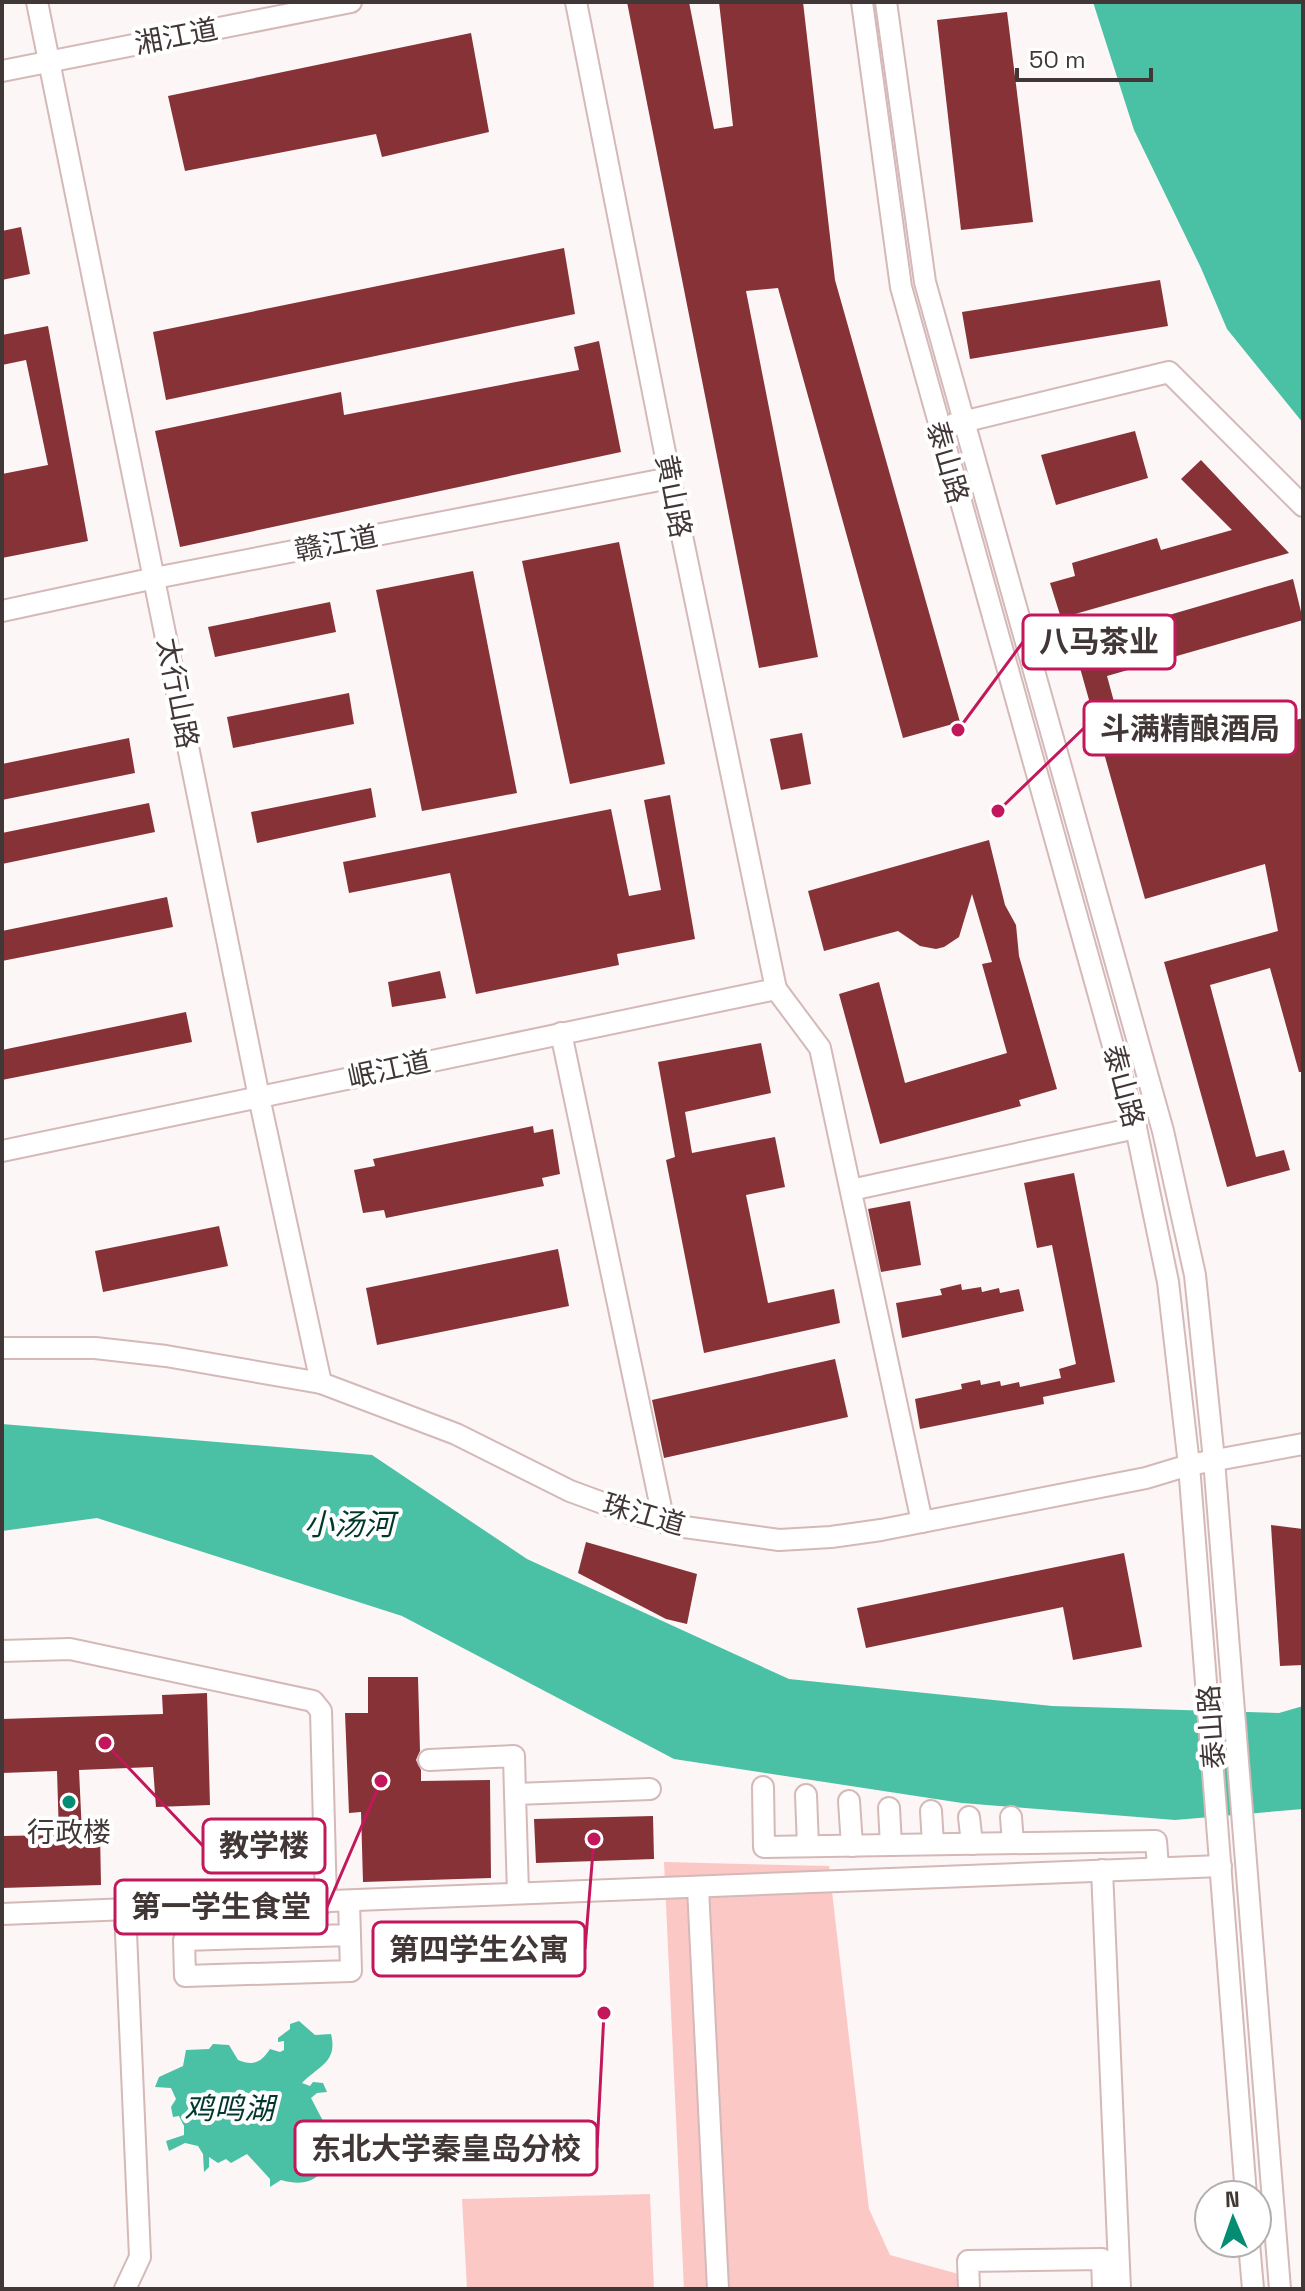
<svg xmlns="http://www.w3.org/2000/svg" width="1305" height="2291" viewBox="0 0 1305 2291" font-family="'Space Grotesk','Noto Sans SC',sans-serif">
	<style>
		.green { fill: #fcc8c6 }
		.water { fill: #4ac1a5 }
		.building { fill: #863237 }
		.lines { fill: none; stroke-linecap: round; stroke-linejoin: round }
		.minor-casing { stroke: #d4b9b8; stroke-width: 24 }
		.minor { stroke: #fff; stroke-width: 20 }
		.poi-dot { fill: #058d74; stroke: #fff; stroke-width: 3 }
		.labels { text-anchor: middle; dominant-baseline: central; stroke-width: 8; stroke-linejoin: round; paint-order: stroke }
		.street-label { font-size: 28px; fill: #423737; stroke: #fff }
		.poi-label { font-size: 28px; fill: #423737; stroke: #fff }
		.water-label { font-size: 30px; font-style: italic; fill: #00382c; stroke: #fff }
		.leader { fill: none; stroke: #c2185b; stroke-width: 3 }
		.callout-dot { fill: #c2185b; stroke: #fff; stroke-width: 3 }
		.callout { fill: #fff; stroke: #c2185b; stroke-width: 3 }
		.callout-label { font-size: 30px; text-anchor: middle; font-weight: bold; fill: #423737 }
	</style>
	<rect width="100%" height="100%" fill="#fcf6f6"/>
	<g class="green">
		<path d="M664,1862L829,1866L869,2209L890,2255L962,2275V2289H684Z"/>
		<path d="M650,2194L654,2289H467L462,2199Z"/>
	</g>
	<g class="water">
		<path d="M1093,2H1303V423L1227,329L1201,268L1134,130Z"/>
		<path d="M2,1424L372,1455L527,1559L789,1679L1052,1706L1279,1713L1303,1706V1809L1175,1820L962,1803L674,1759L402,1616L97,1518L2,1531Z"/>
		<path d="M299,2021L315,2035L331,2034C338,2062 319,2066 302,2083L310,2086L313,2082L323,2083L327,2092L317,2093L311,2098L323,2121L322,2137L336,2156C319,2178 309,2188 281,2180L270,2187V2179L247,2154L231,2163L226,2159L218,2163L209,2157V2167L204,2172L203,2154L198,2146L185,2143L169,2151L166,2141L184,2135V2126L179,2116L173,2117L171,2107L176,2099L171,2088L155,2087L159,2077L183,2066L186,2050L209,2049L213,2044L229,2045L238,2060C253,2066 261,2063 270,2049L280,2052L284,2050V2041L278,2042V2038L290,2029V2024Z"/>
	</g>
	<g class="building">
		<path d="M627,2H689L714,129L733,126L719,2H803L835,280L960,722L903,738L778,288L746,291L818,657L759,668Z"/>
		<path d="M1007,12L1033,222L961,230L937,20Z"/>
		<path d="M471,33L489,132L382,157L376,134L185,171L168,96Z"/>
		<path d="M21,227L30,274L2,280V231Z"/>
		<path d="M564,248L575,314L166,400L153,332Z"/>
		<path d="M1160,280L1168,326L970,359L962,312Z"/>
		<path d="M48,326L88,541L2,558V474L48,465L26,360L2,365V335Z"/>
		<path d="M599,341L621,452L180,547L155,431L341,392L344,415L579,370L574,347Z"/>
		<path d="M1135,431L1148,478L1056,505L1041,455Z"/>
		<path d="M1201,460L1289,553L1061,618L1050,583L1075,576L1072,563L1157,538L1161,550L1232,530L1181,479Z"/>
		<path d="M619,542L665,764L570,784L522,561Z"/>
		<path d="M473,571L517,793L422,811L376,590Z"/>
		<path d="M1293,579L1303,620L1107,676L1119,720L1171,704L1183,751L1303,718V1072H1299L1270,968L1210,985L1256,1157L1284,1150L1290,1170L1227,1187L1164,962L1278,931L1265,864L1145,899L1073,643Z"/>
		<path d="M330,602L336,632L215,657L208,627Z"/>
		<path d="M349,693L354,724L233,748L227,717Z"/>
		<path d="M802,733L811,784L781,790L770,739Z"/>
		<path d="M129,738L135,773L2,800V764Z"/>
		<path d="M371,788L376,817L257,843L251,812Z"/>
		<path d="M670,795L695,939L617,954L619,965L476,994L450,873L349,893L343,862L611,809L629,896L661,890L644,800Z"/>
		<path d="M149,803L155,832L2,864V833Z"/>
		<path d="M989,840L1005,905L1016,925L1019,956L1057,1089L1019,1100L1021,1106L880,1144L839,994L879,982L905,1083L1007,1053L982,964L992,962L972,894L959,937L944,947L936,949L920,946L898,931L824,951L808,891Z"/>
		<path d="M167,897L173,927L2,961V931Z"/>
		<path d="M440,971L446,998L392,1007L388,982Z"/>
		<path d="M186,1012L192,1042L2,1080V1050Z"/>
		<path d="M761,1043L771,1093L685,1112L692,1153L775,1137L785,1187L746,1195L768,1303L834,1289L840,1323L704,1353L666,1160L675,1157L658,1062Z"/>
		<path d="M533,1126L534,1133L553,1129L560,1174L542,1178L544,1186L386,1218L384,1210L363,1213L354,1170L375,1166L373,1159Z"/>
		<path d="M1074,1173L1115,1382L1043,1397L1044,1404L920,1429L915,1399L962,1389L961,1384L980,1380L981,1385L1000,1381L1001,1386L1019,1382L1020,1387L1061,1378L1059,1369L1076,1364L1052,1245L1037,1248L1024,1183Z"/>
		<path d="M910,1201L921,1265L881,1272L868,1209Z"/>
		<path d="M219,1226L228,1266L103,1292L95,1251Z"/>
		<path d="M558,1249L569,1306L377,1345L366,1288Z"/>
		<path d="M961,1284L962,1290L981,1287L982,1292L999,1288L1000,1293L1019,1289L1024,1311L902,1338L896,1303L942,1295L940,1289Z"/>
		<path d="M835,1359L848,1417L664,1458L652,1400Z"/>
		<path d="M1271,1525L1303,1529V1665L1280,1666Z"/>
		<path d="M586,1542L697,1574L687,1624L666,1619L578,1573Z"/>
		<path d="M1124,1553L1142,1647L1073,1660L1063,1607L866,1648L857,1608Z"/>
		<path d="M368,1677H418L420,1751L416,1760L421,1770V1781L490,1780L491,1878L363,1882L361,1812L349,1813L345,1713H368Z"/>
		<path d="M207,1693L210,1805L156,1807L153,1767L79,1770L82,1834L100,1833L101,1885L2,1888V1836L59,1835L57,1771L2,1773V1719L163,1714L162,1695Z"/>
		<path d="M653,1816L654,1859L536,1863L534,1819Z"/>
	</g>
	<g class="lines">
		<g class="minor-casing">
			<g id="minor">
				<path d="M37,2L259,1097L321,1383"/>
				<path d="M576,2L670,478L776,989L820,1048L922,1522"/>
				<path d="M862,2L901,287L1136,1128L1168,1282L1189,1465L1246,2195"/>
				<path d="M886,2L925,282L1163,1131L1195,1275L1214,1460L1280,2289"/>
				<path d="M2,71L351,2"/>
				<path d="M954,424L1169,372L1303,506"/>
				<path d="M2,611L155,578L670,478"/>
				<path d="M561,1033L664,1522"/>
				<path d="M2,1151L776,989"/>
				<path d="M851,1190L1136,1128"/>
				<path d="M2,1348H95L166,1356L321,1383L456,1434L570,1491L630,1513L677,1526L779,1540L831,1537L881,1530L1146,1478L1189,1465L1303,1444"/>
				<path d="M2,1651L70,1649L313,1701L321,1711L326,1902"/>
				<path d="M429,1760L514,1756L515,1794"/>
				<path d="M763,1787L764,1847L1156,1841L1158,1867"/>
				<path d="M806,1795L808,1846"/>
				<path d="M849,1801L852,1846"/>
				<path d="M889,1808L891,1845"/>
				<path d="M931,1811L933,1844"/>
				<path d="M969,1817L972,1844"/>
				<path d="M1011,1817L1013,1843"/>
				<path d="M1102,1870L1120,2289"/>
				<path d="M698,1888L718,2289"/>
				<path d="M518,1893L515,1794L650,1789"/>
				<path d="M349,1901L351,1971L185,1976L184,1940L350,1935"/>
				<path d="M125,1910L140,2257L125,2289"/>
				<path d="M2,1914L1221,1866"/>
				<path d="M1249,2243L1253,2289"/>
				<path d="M969,2289L968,2261L1102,2259L1103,2289"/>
			</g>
		</g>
		<use href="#minor" class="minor"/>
	</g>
	<circle class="poi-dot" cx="69" cy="1802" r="8"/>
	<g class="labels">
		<g class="street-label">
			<text transform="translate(176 36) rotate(-11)">湘江道</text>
			<text transform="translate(948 462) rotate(74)">泰山路</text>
			<text transform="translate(674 496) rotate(79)">黄山路</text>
			<text transform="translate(336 543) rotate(-11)">赣江道</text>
			<text transform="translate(178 693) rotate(79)">太行山路</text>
			<text transform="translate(389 1069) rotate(-12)">岷江道</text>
			<text transform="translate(1124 1086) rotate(75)">泰山路</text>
			<text transform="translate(644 1514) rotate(16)">珠江道</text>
			<text transform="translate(1211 1727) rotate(-94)">泰山路</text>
		</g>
		<g class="poi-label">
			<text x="69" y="1832">行政楼</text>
		</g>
		<g class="water-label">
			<text x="349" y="1524">小汤河</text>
			<text x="229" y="2108">鸡鸣湖</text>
		</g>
	</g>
	<path class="leader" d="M958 730L1023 642M998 811L1084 728M105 1743L203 1846M381 1781L327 1907M594 1839L585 1949M604 2013L597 2148"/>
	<g class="callout-dot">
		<circle cx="958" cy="730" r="8"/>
		<circle cx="998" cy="811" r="8"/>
		<circle cx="105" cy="1743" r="8"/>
		<circle cx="381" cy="1781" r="8"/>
		<circle cx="594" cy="1839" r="8"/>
		<circle cx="604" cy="2013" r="8"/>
	</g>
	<g class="callout">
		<rect x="1023" y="615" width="152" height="54" rx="8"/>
		<rect x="1084" y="701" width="212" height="54" rx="8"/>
		<rect x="203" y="1819" width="122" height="54" rx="8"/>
		<rect x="115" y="1880" width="212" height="54" rx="8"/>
		<rect x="373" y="1922" width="212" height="54" rx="8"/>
		<rect x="295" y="2121" width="302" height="54" rx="8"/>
	</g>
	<g class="callout-label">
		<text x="1099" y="652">八马茶业</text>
		<text x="1190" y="739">斗满精酿酒局</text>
		<text x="264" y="1856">教学楼</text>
		<text x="221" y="1917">第一学生食堂</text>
		<text x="479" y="1960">第四学生公寓</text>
		<text x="446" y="2159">东北大学秦皇岛分校</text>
	</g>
	<rect width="1305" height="2291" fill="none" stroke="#423737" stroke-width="8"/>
	<g transform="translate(1233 2219) rotate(358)"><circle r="38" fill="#ffffff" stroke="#b3afaf" stroke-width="2"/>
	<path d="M0-6L14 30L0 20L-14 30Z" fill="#058d74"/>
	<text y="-12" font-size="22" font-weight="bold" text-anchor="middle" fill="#423737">N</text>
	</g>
	<path d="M1017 68v12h134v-12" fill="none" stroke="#423737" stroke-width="4"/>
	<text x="1029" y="68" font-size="24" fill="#423737" stroke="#ffffff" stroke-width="6" paint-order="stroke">50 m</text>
</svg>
